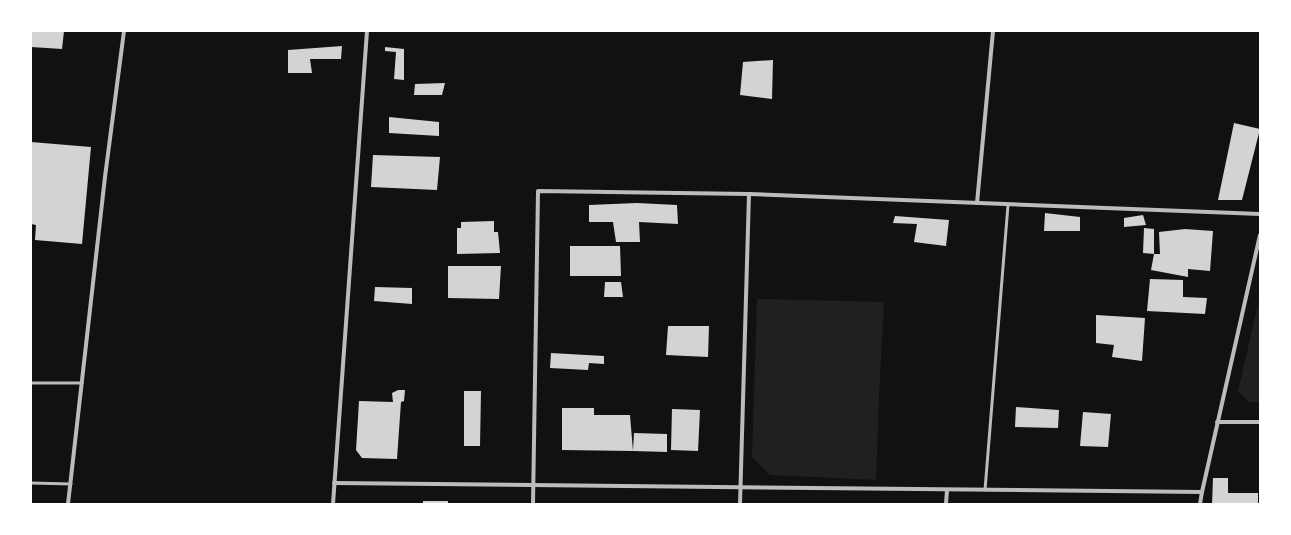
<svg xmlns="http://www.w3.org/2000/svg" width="1291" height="535" viewBox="0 0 1291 535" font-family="'Sofia Sans Condensed',sans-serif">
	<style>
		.green { fill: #202020 }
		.building { fill: #d3d3d3 }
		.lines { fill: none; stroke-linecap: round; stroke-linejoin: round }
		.service { stroke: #bcbcbc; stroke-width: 3 }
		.minor { stroke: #bcbcbc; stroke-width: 4 }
	</style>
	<rect width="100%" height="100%" fill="#111"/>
	<g class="green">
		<path d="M1260,296V403L1249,402L1238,391Z"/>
		<path d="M757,299L884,302L879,396L876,480L770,475L752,457Z"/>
	</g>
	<g class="building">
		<path d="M31,31H64L62,49L31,47Z"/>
		<path d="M342,46L341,59H310L312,73H288V50Z"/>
		<path d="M385,47L404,49V80L394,79L396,52L385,51Z"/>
		<path d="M773,60L772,99L740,95L743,62Z"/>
		<path d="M445,83L442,95H414L415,84Z"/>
		<path d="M389,117L439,122V136L389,133Z"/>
		<path d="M1234,123L1260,129L1242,200H1218Z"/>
		<path d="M31,142L91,147L82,244L35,240L36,225L31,224Z"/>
		<path d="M373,155L440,157L437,190L371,187Z"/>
		<path d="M637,203L677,205L678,224L639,222L640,242H616L613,222H589V205Z"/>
		<path d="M1045,213L1080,217V231H1044Z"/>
		<path d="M1143,215L1146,225L1124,227V218Z"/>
		<path d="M895,216L949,220L946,246L914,242L917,224L893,223Z"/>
		<path d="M494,221V232H498L500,253L457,254V228H461V222Z"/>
		<path d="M1144,228L1154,229V254L1143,253Z"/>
		<path d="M1185,229L1213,231L1210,271L1188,269V277L1151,270L1154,254H1160L1159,232Z"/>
		<path d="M570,246H620L621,276H570Z"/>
		<path d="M448,266H501L499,299L448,298Z"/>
		<path d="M1150,279L1183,280V297L1207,298L1205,314L1147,311Z"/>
		<path d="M605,282H621L623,297H604Z"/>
		<path d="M375,287L412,288V304L374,301Z"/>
		<path d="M1096,315L1145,318L1142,361L1112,357L1114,345L1096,343Z"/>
		<path d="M668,326H709L708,357L666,355Z"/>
		<path d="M551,353L604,356V364L589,363L588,370L550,368Z"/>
		<path d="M398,390H405L404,401L401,402L397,459L362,458L356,450L359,401L393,402L392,393Z"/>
		<path d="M464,391H481L480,446H464Z"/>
		<path d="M1016,407L1059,410L1058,428L1015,427Z"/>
		<path d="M562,408H594V415H630L633,451L562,450Z"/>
		<path d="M672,409L700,410L698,451L671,450Z"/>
		<path d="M1083,412L1111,414L1108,447L1080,446Z"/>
		<path d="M634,433L667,434V452L633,451Z"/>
		<path d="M1213,478H1228V493H1258V504H1212Z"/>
		<rect x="423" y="501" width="25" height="3"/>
	</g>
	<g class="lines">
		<g class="service">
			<path d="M31,383H82"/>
			<path d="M31,483L71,484"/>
			<path d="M985,490L1008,205"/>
		</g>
		<g class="minor">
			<path d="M977,203L993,31"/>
			<path d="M1217,422H1260"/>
			<path d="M334,483L1202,492"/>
			<path d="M68,504L105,177L124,31"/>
			<path d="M333,504L367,31"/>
			<path d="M533,504L538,191L749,194L1260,214"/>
			<path d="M740,504L749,194"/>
			<path d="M946,504L947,490"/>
			<path d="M1200,504L1202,492L1260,235"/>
		</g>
	</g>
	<rect width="1291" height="535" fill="none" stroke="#ffffff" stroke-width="64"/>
</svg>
